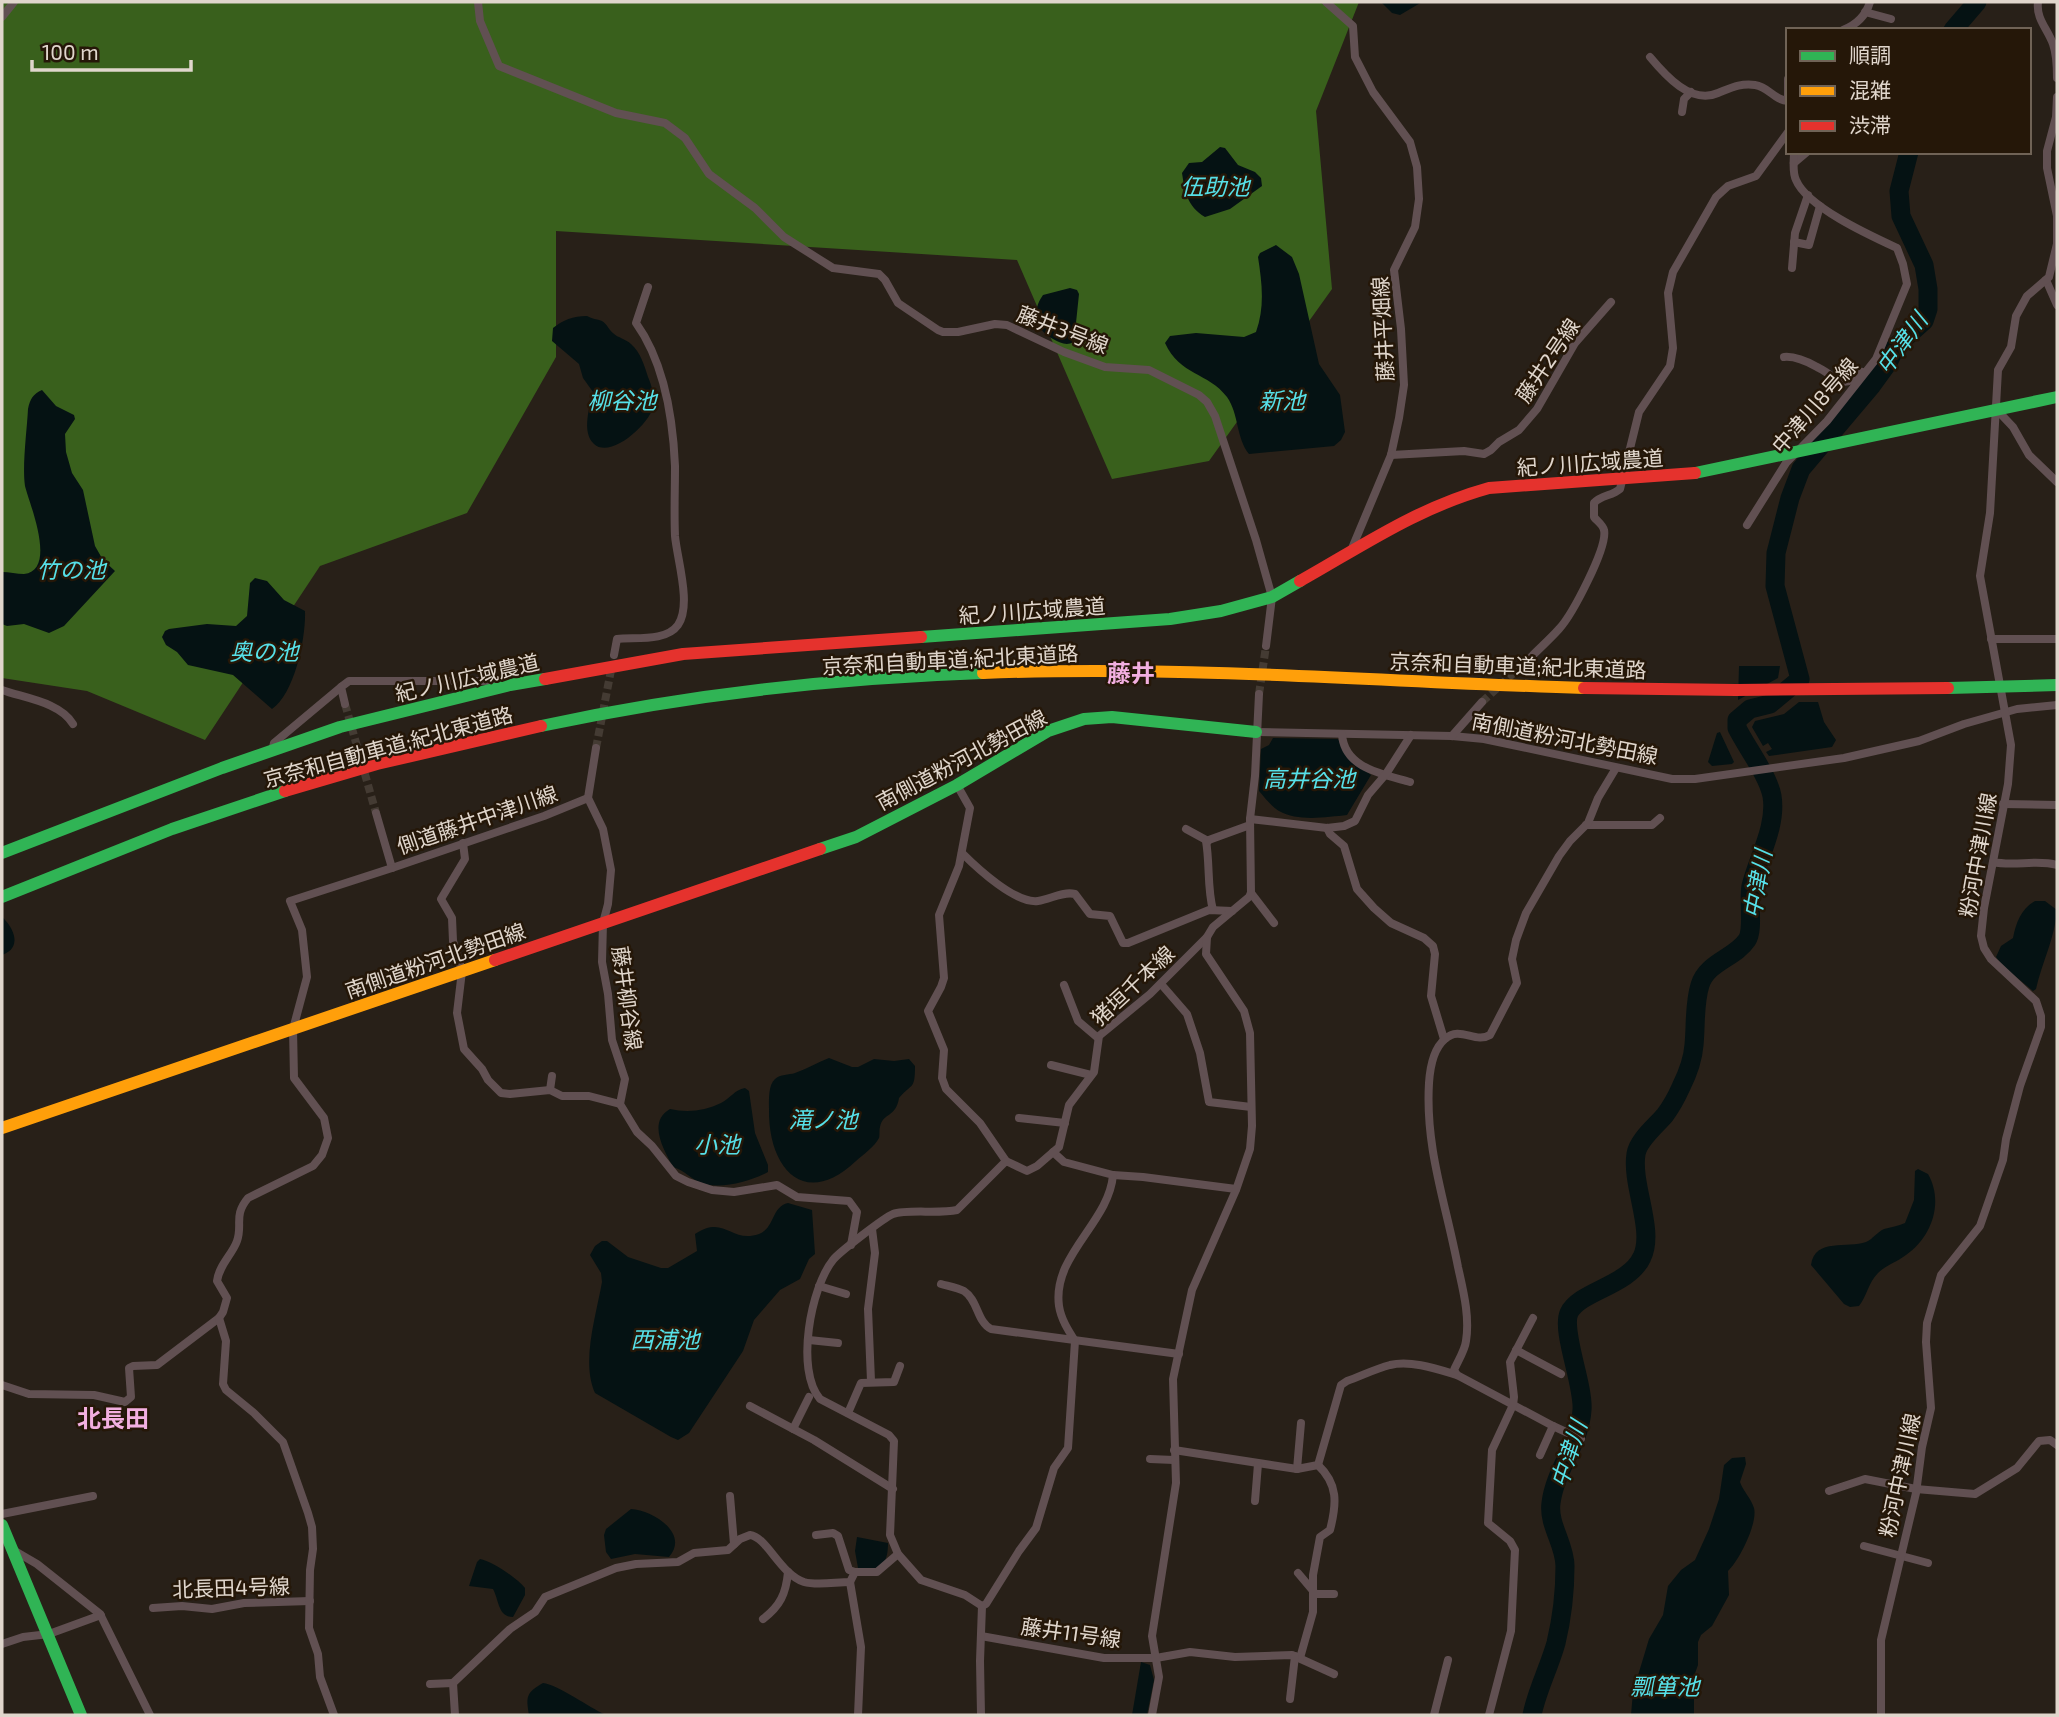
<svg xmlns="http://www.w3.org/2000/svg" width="2059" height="1717" viewBox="0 0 2059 1717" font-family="'Exo 2','Noto Sans JP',sans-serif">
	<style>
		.forest { fill: #39601c }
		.water { fill: #051213 }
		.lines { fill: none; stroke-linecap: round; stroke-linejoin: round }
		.river { stroke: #051213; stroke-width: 19 }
		.street-tunnel { stroke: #443b33; stroke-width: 8; stroke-dasharray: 8 4; stroke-linecap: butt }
		.street { stroke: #615052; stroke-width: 8 }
		.fast { stroke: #30b455; stroke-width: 12 }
		.slow { stroke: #ff9f0a; stroke-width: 12 }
		.jam { stroke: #e5322d; stroke-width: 12 }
		.labels { text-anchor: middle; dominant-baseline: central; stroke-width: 5; stroke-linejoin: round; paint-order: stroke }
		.street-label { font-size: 21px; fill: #e0d6cc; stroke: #251708 }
		.water-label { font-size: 23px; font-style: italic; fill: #56e0e8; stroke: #251708 }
		.quarter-label { font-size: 24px; font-weight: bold; fill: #f2afe0; stroke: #251708 }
	</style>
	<rect width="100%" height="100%" fill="#282018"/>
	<path class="forest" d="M2,2H1359L1316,111L1332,289L1209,461L1112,479L1017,260L556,231V357L467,513L320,566L205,740L87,691L2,678Z"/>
	<g class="water">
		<path d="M1381,2H1422L1400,15L1392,13Z"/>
		<path d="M1220,147L1225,148L1238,165L1255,172L1261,178L1262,186L1230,209L1205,217C1187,206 1185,192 1182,173L1189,163L1202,162Z"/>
		<path d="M1276,245L1292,257L1299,274L1319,364L1340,395L1345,432L1341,440L1334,446L1249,454C1236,438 1239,414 1227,397C1208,372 1180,376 1165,343L1170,336L1196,333L1244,337L1256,332C1265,307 1262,283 1258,257L1260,253Z"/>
		<path d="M1070,288L1077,290L1079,294L1074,342C1066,346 1061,343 1053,339C1035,329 1031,312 1043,295Z"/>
		<path d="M587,316C592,319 597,319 602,321C607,324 609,330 613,333C618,338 626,339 631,344C641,353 644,365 648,377C651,384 655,396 654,404C652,422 611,460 594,444C581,432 590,406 593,392L583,378L579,364L552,341L553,328C563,320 573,316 587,316Z"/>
		<path d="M42,390L56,406L74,415L75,419L65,434L66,452L72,473L83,490L95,546L103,560L115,571L64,626L49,633L24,624L7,626L2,624V572C9,572 17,574 24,574C58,570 29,503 25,486C22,466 27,430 28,409C30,399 33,394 42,390Z"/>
		<path d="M255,578L267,581L284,600L305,611C306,637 295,693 272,709L233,675L188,665L177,652L166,645L162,637L165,631L169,629L207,624L236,626L247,616L250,583Z"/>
		<path d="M1739,666H1780L1778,678L1738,700Z"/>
		<path d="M1799,702H1818L1824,722L1836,740L1832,747L1769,756L1766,752L1772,749L1768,743L1763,746L1752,727L1755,721L1784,714Z"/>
		<path d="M1720,732L1734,762L1732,764L1712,766L1708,762L1717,733Z"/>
		<path d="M1273,738L1338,739L1347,757L1371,775L1347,815C1327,817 1298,822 1279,811C1272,807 1265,798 1259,791L1261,749L1269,745Z"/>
		<path d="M2035,901H2045L2057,910C2055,938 2042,962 2036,989L2033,991L2002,965L1996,957L2001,946L2013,938C2016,923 2021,909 2035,901Z"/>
		<path d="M2,917C15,929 22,948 2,955Z"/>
		<path d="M829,1058L852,1067H858L874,1059L894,1061L909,1059L915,1066C915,1090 912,1083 899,1098C896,1118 883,1112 880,1127C879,1130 880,1136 879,1138C875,1146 863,1155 856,1161C804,1210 768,1168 769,1109C769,1101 768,1085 775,1079C780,1074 789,1075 795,1073C807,1069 818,1062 829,1058Z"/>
		<path d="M745,1088L749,1091L755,1133L768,1165V1172C752,1181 720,1190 702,1183C692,1180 684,1170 673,1167C664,1150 647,1122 670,1109C687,1113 705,1111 721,1103C731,1098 734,1090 745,1088Z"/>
		<path d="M1918,1169L1928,1174C1944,1202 1932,1237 1906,1255C1897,1262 1886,1265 1878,1273C1868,1283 1867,1296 1859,1306L1850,1307L1844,1304L1811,1265C1815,1237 1848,1249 1866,1242C1873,1239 1877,1232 1884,1229C1891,1227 1898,1226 1905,1223L1914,1200L1915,1171Z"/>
		<path d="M788,1203L812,1210L815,1254L809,1259L800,1279L780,1290L754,1320L743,1351L689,1433L678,1440L671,1437L595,1393C581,1362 596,1316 602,1282L601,1273L590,1255L595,1246L602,1241H607L628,1257L661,1268H668L697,1251L695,1234C725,1214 731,1244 759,1234C775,1228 771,1207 788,1203Z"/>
		<path d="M1745,1457L1746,1464L1740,1482C1743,1491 1751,1498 1754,1508C1758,1523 1739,1561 1728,1571L1729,1595L1712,1626L1701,1635L1698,1642V1665L1694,1676V1715H1631L1633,1692L1649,1639L1663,1615L1668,1586L1681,1570L1695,1560L1709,1529L1719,1499L1724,1465L1732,1458Z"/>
		<path d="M631,1509C652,1510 690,1533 669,1557L635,1554L611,1559L606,1552L604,1535L606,1529Z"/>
		<path d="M857,1537L888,1543C888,1565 880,1572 858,1568L855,1551Z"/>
		<path d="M480,1559C492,1561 518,1579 525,1588V1595L513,1617C498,1617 499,1600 493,1589L469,1586L477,1562Z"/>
		<path d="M1141,1662L1150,1665L1154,1680L1147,1715H1132Z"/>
		<path d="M543,1683C557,1684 590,1708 606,1715H529C526,1696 526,1693 543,1683Z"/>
	</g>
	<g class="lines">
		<g class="river">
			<path d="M1953,30L1977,2"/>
			<path d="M1532,1715C1537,1690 1549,1668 1556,1643C1562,1618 1565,1592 1565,1566C1565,1544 1548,1525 1551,1503C1555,1470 1580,1443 1582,1410C1584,1385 1561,1331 1569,1313C1579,1291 1629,1286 1642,1257C1655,1230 1631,1185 1636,1154C1638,1140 1656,1126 1665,1115C1671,1107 1677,1096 1681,1087C1687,1075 1693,1058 1694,1045C1696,1025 1694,1004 1700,985C1707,962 1735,958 1747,940C1754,929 1748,901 1751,886C1758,858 1777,826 1772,796C1768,775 1747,748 1737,728V720L1750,709L1770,704L1800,679L1775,586L1776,553L1790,498L1801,469L1872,385L1888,363L1896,346L1924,321L1928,309V289L1924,265L1901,216L1899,191L1909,152"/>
		</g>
		<g class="street-tunnel">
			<path d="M1259,694L1266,646"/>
			<path d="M1482,702L1532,656"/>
			<path d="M345,704L376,813"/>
			<path d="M596,748L612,665"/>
		</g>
		<g class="street">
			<path d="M478,2L480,21L499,66L616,113L665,123L685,138L709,174L755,208L784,237L833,268L879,274L885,280L898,303L938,330L943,332H958L995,324L1007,325L1064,352L1105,367L1149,370L1199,395L1207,402L1215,416L1256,540L1272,597L1266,646"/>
			<path d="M1326,2L1353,26L1355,57L1373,92L1410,142L1417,167L1419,199L1415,227L1394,270L1401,329L1404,385L1399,418L1391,455L1350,553"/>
			<path d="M2038,2C2036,19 2047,28 2053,44C2057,55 2057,66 2057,78"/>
			<path d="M1865,12L1891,19"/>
			<path d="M2,17L14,2"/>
			<path d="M1843,30C1856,25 1866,15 1870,2"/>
			<path d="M1650,57C1665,75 1691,105 1718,93C1731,88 1740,83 1755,85C1769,87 1774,100 1788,101"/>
			<path d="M1788,79V96"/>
			<path d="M1682,112L1684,99L1691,92"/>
			<path d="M1794,163L1807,152"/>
			<path d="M1794,242L1809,245L1820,206"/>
			<path d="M1792,268L1795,233L1808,195"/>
			<path d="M2046,280L2057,305"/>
			<path d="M1784,357C1794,356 1808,362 1817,367C1835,375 1842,393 1862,372"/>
			<path d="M1996,409L2013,427L2029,455L2057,482"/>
			<path d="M1391,455L1464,451L1484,454L1491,450L1499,442L1519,430L1537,409L1575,343L1611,302"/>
			<path d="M1747,525L1786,463L1827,421L1876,359L1907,284L1903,264L1897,248C1871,236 1807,207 1796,180C1792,172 1794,161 1794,152"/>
			<path d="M1991,639H2057"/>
			<path d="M614,655L617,639C635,637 666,642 678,625C692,605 677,559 675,536C674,513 675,489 675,466C673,419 664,362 636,323L648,287"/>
			<path d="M1532,656C1541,647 1551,638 1559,629C1572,615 1608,547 1604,530C1603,525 1597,521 1594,517V503C1601,495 1612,496 1620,489L1639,412L1670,366L1673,348L1668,293L1673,272L1716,197L1728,186L1756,176L1788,132"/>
			<path d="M2,690C24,698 60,702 73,724"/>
			<path d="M345,704L341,687L349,681H493L501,687"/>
			<path d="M1256,732L1452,736L1484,739L1672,779H1695L1844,758L1919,741L1964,724L2017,709L2057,705"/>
			<path d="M1342,734C1344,768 1382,774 1410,782"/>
			<path d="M1452,736L1482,702"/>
			<path d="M596,748L588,798L603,829L611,870L608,904L603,923L602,962L608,994L612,1040L625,1079L620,1104L637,1132L652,1146L676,1176L688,1182L712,1190L734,1192L777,1185L797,1197L849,1201L857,1212L851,1245"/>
			<path d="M272,751L274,743L341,687"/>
			<path d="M957,785L970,808L959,866L939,915L944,978L941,987L928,1011L944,1050L942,1078L946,1089L980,1123L1006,1161"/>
			<path d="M2003,804L2057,805"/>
			<path d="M376,813L392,868L544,816L588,798"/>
			<path d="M1250,819L1327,828L1344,826L1355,821L1368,795L1386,774L1411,735"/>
			<path d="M1586,825H1652L1660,818"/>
			<path d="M1327,828L1330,834L1344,846L1357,889L1374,908L1391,923L1424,938L1433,946L1435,954L1431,996L1444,1039"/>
			<path d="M1186,829L1208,841"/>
			<path d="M463,843L465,859L441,899L452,918L453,941L462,971L457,1013L464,1049L482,1069L488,1080L501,1093L510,1094L550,1090L562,1096H589L620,1104"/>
			<path d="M962,853C978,869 1016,904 1038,901C1051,899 1063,891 1075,894L1090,914L1110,916L1123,943H1128L1209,910L1232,911"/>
			<path d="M1993,862C2014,867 2036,859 2057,865"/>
			<path d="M1251,893L1274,923"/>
			<path d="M1213,910C1207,888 1210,864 1206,841L1250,825"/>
			<path d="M1161,984L1187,1014L1200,1053L1209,1102L1251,1107"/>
			<path d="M1064,985L1078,1021L1098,1038"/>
			<path d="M1051,1065L1091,1075"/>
			<path d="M550,1090L552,1076"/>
			<path d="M1019,1118L1065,1123"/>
			<path d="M1113,1175L1143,1177L1236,1189"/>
			<path d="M941,1284C948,1286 958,1288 964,1291C978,1300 977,1322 991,1329L1179,1354"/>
			<path d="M819,1286L846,1294"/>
			<path d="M809,1340L838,1343"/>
			<path d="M1516,1350L1561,1374"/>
			<path d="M1457,1375L1454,1370C1458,1361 1465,1350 1466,1341C1470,1316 1463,1290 1458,1267C1446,1204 1425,1148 1429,1083C1430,1068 1433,1049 1445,1039C1460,1025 1475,1044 1490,1035L1517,983L1512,959L1516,940L1526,913L1559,856L1570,841L1588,823L1598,798L1616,768"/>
			<path d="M871,1381L868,1309L875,1253L872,1229"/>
			<path d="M2,1385L29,1394L94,1395L125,1402L131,1397L129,1368L133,1366L157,1365L219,1318"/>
			<path d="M750,1406L814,1440L893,1489"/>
			<path d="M848,1413L861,1383L894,1382L900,1366"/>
			<path d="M793,1429L809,1397"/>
			<path d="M1174,1450L1297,1469L1318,1465L1341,1385L1347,1381C1361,1376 1375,1369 1390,1365C1411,1360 1437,1369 1457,1375L1553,1426L1581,1439"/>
			<path d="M1540,1455L1553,1426"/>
			<path d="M1150,1459L1174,1460"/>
			<path d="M1297,1469L1301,1423"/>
			<path d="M1829,1491L1865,1479L1916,1489L1975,1494L2017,1468L2039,1441L2050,1440L2057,1445"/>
			<path d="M730,1496L734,1544"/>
			<path d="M1255,1501L1258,1464"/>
			<path d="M2,1514L93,1496"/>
			<path d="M816,1535L833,1533L838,1536L849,1570L855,1572"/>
			<path d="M1864,1546L1928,1563"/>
			<path d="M13,1550L37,1564L100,1614L150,1715"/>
			<path d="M1298,1573L1314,1592"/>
			<path d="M850,1582L861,1647L858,1715"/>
			<path d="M1314,1594H1334"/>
			<path d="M982,1606L986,1604L1019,1551L1036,1528L1054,1468L1068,1448L1075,1341C1068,1330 1061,1319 1059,1306C1052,1255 1109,1223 1113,1175L1064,1162L1053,1152"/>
			<path d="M153,1608L182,1606L212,1609L244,1603L310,1601"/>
			<path d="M763,1619C780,1606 786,1594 788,1572"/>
			<path d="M981,1636L1104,1658H1156L1190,1652L1235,1657L1292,1655L1334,1674"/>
			<path d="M2,1644L23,1637L49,1634L101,1615"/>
			<path d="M1300,1658L1313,1612V1575L1320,1537L1330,1530C1337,1503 1338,1484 1318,1465"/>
			<path d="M430,1684L453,1683"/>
			<path d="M1290,1699L1295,1656"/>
			<path d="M334,1715L320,1677L318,1654L309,1628L310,1570L313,1549L312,1527L308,1513L283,1442L254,1413L226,1390L223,1384L226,1341L219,1318L223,1312L227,1298L217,1281C219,1265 232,1255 237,1241C243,1224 233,1216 248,1198L313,1166L322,1155L328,1138L324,1118L294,1078L293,1029L307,977L302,930L290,901L392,868"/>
			<path d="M455,1715L453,1683L510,1629L535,1612L545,1597L616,1568L636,1564L678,1562L694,1553L728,1550L740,1539L750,1535C767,1537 780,1574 804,1582C817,1586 836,1582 850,1582L855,1572H877L898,1554"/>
			<path d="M981,1715L980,1661L982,1606L965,1595L921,1580L898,1554L890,1535L894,1441L889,1435L820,1399C795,1370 811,1287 833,1260C838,1253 885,1217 893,1214C907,1209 939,1214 957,1210L1006,1161L1027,1171L1037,1166L1059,1147L1069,1105L1094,1072L1099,1036L1150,994L1207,937"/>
			<path d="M1152,1715L1159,1677L1152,1636L1176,1483L1173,1379L1192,1290L1236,1190L1250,1149L1252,1126L1250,1033L1244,1011L1206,954L1207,937L1213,927L1249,897L1251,893L1250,819L1255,776L1259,694"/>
			<path d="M1434,1715L1448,1660"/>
			<path d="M1489,1715L1511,1631L1515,1550L1510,1541L1488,1523L1492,1450L1513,1405L1514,1397L1510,1362L1533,1318"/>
			<path d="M1881,1715V1640L1916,1493L1922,1447L1931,1408L1926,1342L1927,1323L1941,1275L1980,1226L2003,1160L2006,1139L2020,1086L2041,1027V1016L2036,1001L1991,959L1984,948L1981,936L1984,908L2008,784L2011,745L1980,576L1990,513L1998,370L2011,347L2016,316L2027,296L2049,277L2057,244V216L2047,168V151L2056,117L2057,97"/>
		</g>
		<g class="fast">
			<path d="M1695,473L2057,397"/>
			<path d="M921,637L1170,619L1221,611L1272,597L1300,581"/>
			<path d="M1948,688L2057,685"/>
			<path d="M541,726C686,695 835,678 983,673"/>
			<path d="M820,849L856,837L957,785L1048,731L1084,719L1112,717L1256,732"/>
			<path d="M2,853L222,768L340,727L510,685L545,679"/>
			<path d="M2,897L172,829L285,791"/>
			<path d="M2,1525L81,1715"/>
		</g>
		<g class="slow">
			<path d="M983,673C1185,665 1383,682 1584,688"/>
			<path d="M2,1128L495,960"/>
		</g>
		<g class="jam">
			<path d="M1300,581C1364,545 1417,508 1489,488L1695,473"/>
			<path d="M545,679L683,654L921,637"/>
			<path d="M1584,688L1736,690L1948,688"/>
			<path d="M285,791L377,764L541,726"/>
			<path d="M495,960L820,849"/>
		</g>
	</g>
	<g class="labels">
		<g class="street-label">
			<text transform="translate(1063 329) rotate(21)">藤井3号線</text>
			<text transform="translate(1382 329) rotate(-93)">藤井平畑線</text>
			<text transform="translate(1547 360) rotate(-56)">藤井2号線</text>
			<text transform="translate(1814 405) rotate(-49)">中津川8号線</text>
			<text transform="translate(1590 462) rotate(-4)">紀ノ川広域農道</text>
			<text transform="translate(1032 610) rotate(-4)">紀ノ川広域農道</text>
			<text transform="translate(950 659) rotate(-3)">京奈和自動車道;紀北東道路</text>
			<text transform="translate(1518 665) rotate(2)">京奈和自動車道;紀北東道路</text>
			<text transform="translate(467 677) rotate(-13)">紀ノ川広域農道</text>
			<text transform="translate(1565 738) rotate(11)">南側道粉河北勢田線</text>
			<text transform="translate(388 746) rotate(-15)">京奈和自動車道;紀北東道路</text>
			<text transform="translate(961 759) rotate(-28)">南側道粉河北勢田線</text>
			<text transform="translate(477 819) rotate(-19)">側道藤井中津川線</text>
			<text transform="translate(1977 855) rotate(-80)">粉河中津川線</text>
			<text transform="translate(435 960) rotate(-19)">南側道粉河北勢田線</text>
			<text transform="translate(1132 985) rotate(-43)">猪垣千本線</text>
			<text transform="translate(628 998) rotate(82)">藤井柳谷線</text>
			<text transform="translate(1899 1475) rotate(-78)">粉河中津川線</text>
			<text transform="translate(231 1587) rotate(-2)">北長田4号線</text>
			<text transform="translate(1071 1632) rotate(8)">藤井11号線</text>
		</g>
		<g class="water-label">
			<text x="1215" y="186">伍助池</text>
			<text transform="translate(1901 343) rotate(-54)">中津川</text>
			<text x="622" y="400">柳谷池</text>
			<text x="1282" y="400">新池</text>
			<text x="71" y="569">竹の池</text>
			<text x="264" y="651">奥の池</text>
			<text x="1309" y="778">高井谷池</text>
			<text transform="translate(1757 884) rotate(-80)">中津川</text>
			<text x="823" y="1119">滝ノ池</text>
			<text x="717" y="1144">小池</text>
			<text x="665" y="1339">西浦池</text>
			<text transform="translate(1568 1454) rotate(-72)">中津川</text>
			<text x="1665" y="1686">瓢箪池</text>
		</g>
		<g class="quarter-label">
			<text x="1131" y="672">藤井</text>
			<text x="113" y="1417">北長田</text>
		</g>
	</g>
	<rect width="2059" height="1717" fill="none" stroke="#e0d6cc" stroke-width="7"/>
	<rect x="1786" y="28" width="245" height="126" fill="#251708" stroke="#706356" stroke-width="2"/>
	<rect x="1800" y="51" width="35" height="10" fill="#30b455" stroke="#706356" stroke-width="2"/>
	<text x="1849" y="63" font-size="21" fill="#e0d6cc">順調</text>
	<rect x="1800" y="86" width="35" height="10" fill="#ff9f0a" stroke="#706356" stroke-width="2"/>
	<text x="1849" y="98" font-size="21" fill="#e0d6cc">混雑</text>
	<rect x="1800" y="121" width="35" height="10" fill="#e5322d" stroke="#706356" stroke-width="2"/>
	<text x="1849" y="133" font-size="21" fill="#e0d6cc">渋滞</text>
	<path d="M32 60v10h159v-10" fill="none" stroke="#e0d6cc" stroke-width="3.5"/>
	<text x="42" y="60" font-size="21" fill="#e0d6cc" stroke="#251708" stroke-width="5" paint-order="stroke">100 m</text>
</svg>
